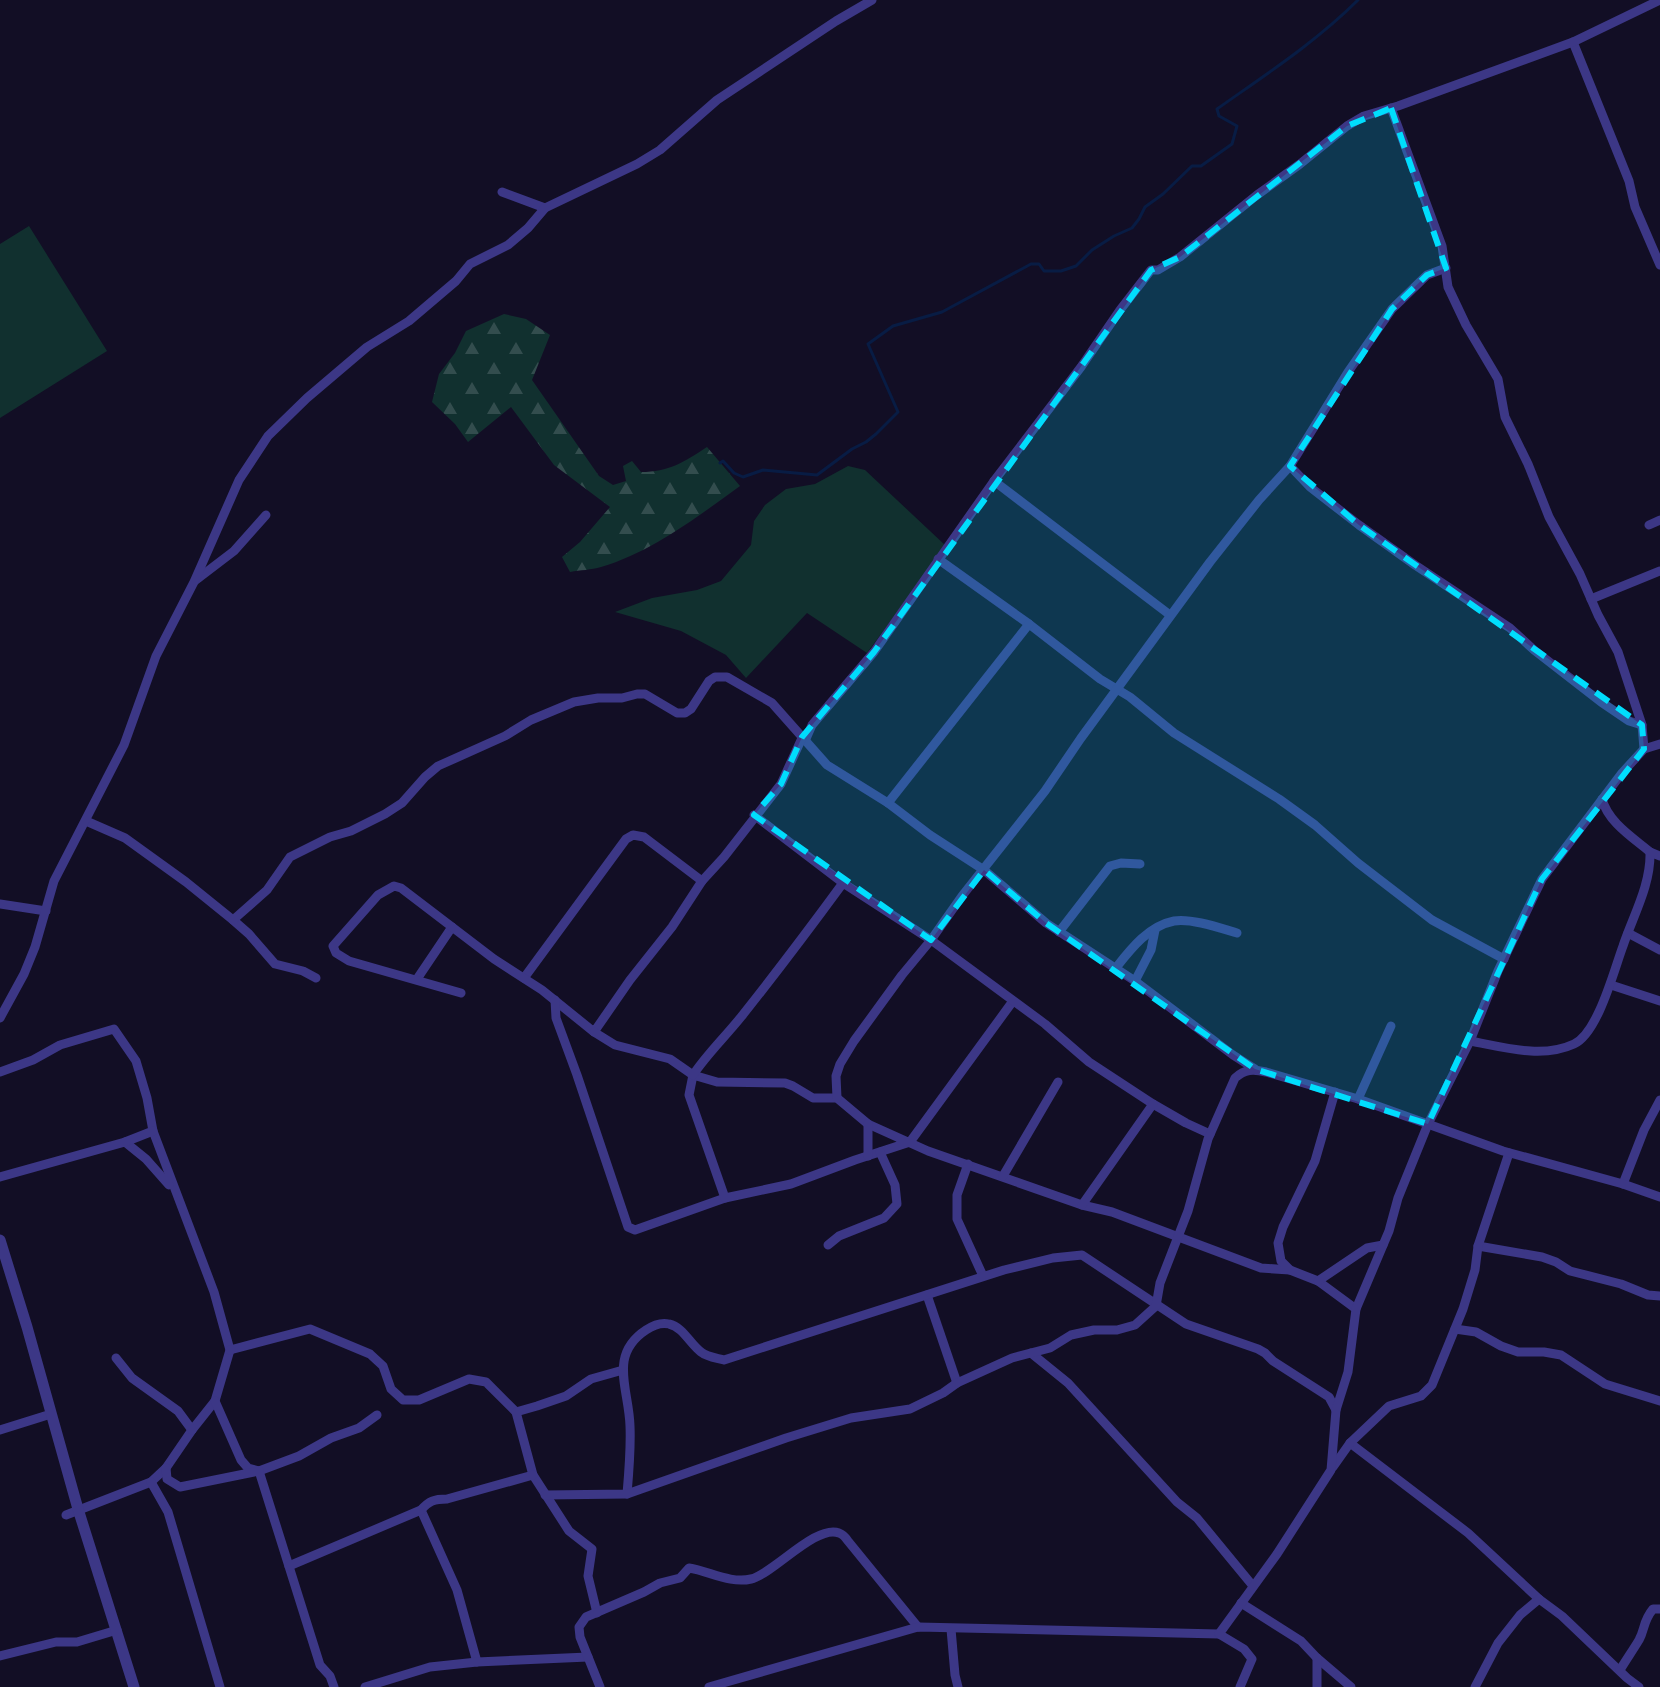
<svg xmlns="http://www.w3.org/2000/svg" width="1660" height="1687" viewBox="0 0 1660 1687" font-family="Commissioner,sans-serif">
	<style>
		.grass { fill: #11302f }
		.forest { fill: url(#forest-firs) }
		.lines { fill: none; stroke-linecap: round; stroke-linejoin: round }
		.stream { stroke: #081c44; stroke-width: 3 }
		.minor { stroke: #3c3786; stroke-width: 9 }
		.tertiary { stroke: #3c3786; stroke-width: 11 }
		.marked { fill: #00ddfd; fill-opacity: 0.2; stroke: #00ddfd; stroke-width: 6; stroke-dasharray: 16 10; stroke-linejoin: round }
	</style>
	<defs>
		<pattern id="forest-firs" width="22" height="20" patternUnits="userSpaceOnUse" patternTransform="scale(2)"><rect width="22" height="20" fill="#11302f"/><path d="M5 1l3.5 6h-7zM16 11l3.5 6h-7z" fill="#334d4e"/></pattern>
	</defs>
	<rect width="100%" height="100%" fill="#120e25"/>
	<g class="grass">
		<path d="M29,226L107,351L0,418V244Z"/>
		<path d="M848,466L865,470L946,546L867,653L807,613L746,678L726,655L681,631L615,612L652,598L697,590L721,581L751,545L754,521L765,505L786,489L815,484Z"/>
	</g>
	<path class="forest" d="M504,314L526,319L550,335L532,380L599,476L613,485L626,481L623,466L632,461L641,472C669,472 684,462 707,447L740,486C697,517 652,552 601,567C591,570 580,570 570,572L562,557L580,542L610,507L554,465L511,407L468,442L455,424L432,402L439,374L455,353L466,331Z"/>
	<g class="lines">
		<path class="stream" d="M720,463L723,461L734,473L743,477L763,470L817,475L852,449L866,442L876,434L898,412L868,344L893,326L942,312L1031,264H1039L1044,271H1061L1076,266L1092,250L1114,236L1132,228L1139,219L1145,207L1163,194L1192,166H1201L1232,144L1237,126L1219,116L1217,109C1265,75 1316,42 1358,0"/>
		<g class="minor">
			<path d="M1573,42L1629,181L1635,207L1660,265"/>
			<path d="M1391,108L1442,246L1448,287L1466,325L1498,379L1505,417L1528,464L1549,517L1580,574L1598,615L1618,652L1642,725L1644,749"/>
			<path d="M502,192L545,208"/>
			<path d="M1290,466L1310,487L1359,525L1415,565L1510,628L1534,650L1601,702L1629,721L1642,725"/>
			<path d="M994,481L1170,615"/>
			<path d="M1649,525L1660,520"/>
			<path d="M938,559L1029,624L1100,679L1130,697L1174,733L1279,799L1315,825L1358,863L1432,920L1504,959"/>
			<path d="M196,580L234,551L266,515"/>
			<path d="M1591,599L1660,571"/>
			<path d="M805,741L812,725L874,652L994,481L1081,367L1120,310L1151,270H1158L1180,257L1257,195L1300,164L1347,126L1364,116L1398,106L1573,42L1660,0"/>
			<path d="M1602,799C1608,822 1632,837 1650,852"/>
			<path d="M888,803L1029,624"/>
			<path d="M754,815L843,883"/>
			<path d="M86,821L125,838L186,882L233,920L249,934L275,964L303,971L316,978"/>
			<path d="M0,904L46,911"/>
			<path d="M233,920L267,890L290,857L330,837L351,831L385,814L402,803L425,777L438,766L505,736L531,720L574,702L598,698H622L637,694H645L677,713H685L691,709L709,681L715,677H727L772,703L827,765L888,803L930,835L984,870L1046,923L1135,981L1233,1055L1255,1069"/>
			<path d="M1059,932L1110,866L1121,863L1140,864"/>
			<path d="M1628,933L1660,950"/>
			<path d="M1115,969C1130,950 1148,926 1174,921C1191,918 1220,928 1237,933"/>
			<path d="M524,978L626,839L633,835L644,837L702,881"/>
			<path d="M417,979L452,927"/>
			<path d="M1135,981L1151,950L1155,930"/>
			<path d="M1611,985L1660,1001"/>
			<path d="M461,993L349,961L336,953L333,946L378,895L394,886L401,888L494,959L542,990L594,1032L630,980L672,927L702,881L724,857L781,784L802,738"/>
			<path d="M555,1000L556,1018L577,1075L628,1227L635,1230L725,1198"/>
			<path d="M1013,1001L910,1142L855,1160L791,1184L725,1198L689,1095L693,1075L717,1082L785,1083L793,1086L813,1098H837L868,1124L928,1151L1082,1205L1112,1212L1261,1268L1290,1270"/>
			<path d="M0,1018L24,974L35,947L54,881L124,745L156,656L194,582L239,480L268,436L307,398L367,347L409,321L456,281L470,264L508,245L528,228L545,208L637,164L660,150L717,100L836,21L872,0"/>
			<path d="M594,1032L615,1045L670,1059L693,1075C707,1054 725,1037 741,1017C776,973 810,928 843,883L931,940L1045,1024L1089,1062L1153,1104L1186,1123L1210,1134"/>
			<path d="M1470,1041C1503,1047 1542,1059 1574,1044C1598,1033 1614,970 1623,946C1633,916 1651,885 1650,852L1660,856"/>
			<path d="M0,1072L33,1060L60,1045L114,1029L136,1061L147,1098L153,1131L214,1292L230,1350L215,1401L192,1430L166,1468L151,1482L66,1515"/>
			<path d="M1335,1092L1315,1161L1283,1227L1278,1243L1281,1261L1290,1270L1318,1281L1356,1309"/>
			<path d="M837,1098L836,1076L840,1064L854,1041L902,975L931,940L962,896L1045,791L1081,738L1210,562L1259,500L1290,466L1348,372L1392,309L1427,275L1446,268"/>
			<path d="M1358,1099L1391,1026"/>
			<path d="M125,1142L146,1159L169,1185"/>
			<path d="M868,1156V1124"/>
			<path d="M968,1164L957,1195V1219L983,1276"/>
			<path d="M1003,1176L1058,1082"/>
			<path d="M0,1177L125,1142L153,1131"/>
			<path d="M1623,1184L1644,1130L1660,1100"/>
			<path d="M1082,1205L1153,1104"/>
			<path d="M828,1245L839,1236L884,1218L897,1204L895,1185L880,1152"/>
			<path d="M1478,1246L1542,1257L1556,1262L1570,1271L1621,1284L1648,1295L1660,1296"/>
			<path d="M1318,1281L1367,1248L1383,1245"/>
			<path d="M927,1295L957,1383"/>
			<path d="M1455,1329L1476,1332L1501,1346L1518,1352H1544L1561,1355L1605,1384L1660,1401"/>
			<path d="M230,1350L310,1329L370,1354L383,1366L391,1389L403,1400H419L469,1379L486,1382L516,1412L537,1406L566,1396L591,1379L623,1370"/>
			<path d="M1031,1353L1068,1383L1177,1502L1197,1518L1253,1586"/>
			<path d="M116,1358L132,1378L178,1411L192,1430"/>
			<path d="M215,1401L241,1460L248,1468L259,1471L299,1456L331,1438L359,1428L377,1415"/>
			<path d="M516,1412L533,1475L569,1531L592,1549L588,1576L597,1613"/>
			<path d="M0,1430L51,1414"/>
			<path d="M1350,1443L1468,1533L1539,1599L1562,1616L1627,1678L1639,1687"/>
			<path d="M1333,1467L1350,1443L1389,1406L1421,1396L1432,1385L1463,1309L1475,1270L1478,1246L1509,1153"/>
			<path d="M166,1468L167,1479L180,1487L259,1471L320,1665L330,1676L334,1687"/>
			<path d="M151,1482L168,1512L220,1687"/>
			<path d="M627,1494C629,1471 631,1449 630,1426C629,1389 608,1355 646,1330C652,1326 661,1322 669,1324C683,1327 690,1344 701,1352C707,1357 717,1358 724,1360L1004,1270L1053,1258L1082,1255L1186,1324L1258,1349L1265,1353L1273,1361L1329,1397L1336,1410"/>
			<path d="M545,1495L627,1494L786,1438L851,1418L910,1409L943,1393L957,1383L1012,1358L1050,1348L1071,1335L1094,1330H1117L1135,1325L1156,1306L1160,1283L1188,1211L1208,1139L1235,1078C1245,1069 1253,1069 1266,1072L1358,1099L1503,1151L1623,1184L1660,1197"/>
			<path d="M421,1510L457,1590L477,1662"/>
			<path d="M289,1566L421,1510C429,1501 434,1499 447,1499L533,1475"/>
			<path d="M1241,1603L1301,1641L1317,1658L1351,1687"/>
			<path d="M951,1629L955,1675L958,1687"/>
			<path d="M0,1656L56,1642H77L117,1630"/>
			<path d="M1317,1658V1687"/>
			<path d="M1620,1670C1626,1660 1633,1650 1639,1640C1645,1629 1643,1621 1653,1609H1660"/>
			<path d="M365,1687L430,1667L477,1662L588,1657"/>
			<path d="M600,1687L580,1637L579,1627L586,1617L644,1592L660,1583L680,1578L689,1568C709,1571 730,1584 751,1579C773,1574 816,1524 839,1533C842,1534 846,1538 848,1541L918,1627"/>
			<path d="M709,1687L918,1627L1219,1634"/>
			<path d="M1240,1687L1252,1659L1244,1649L1219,1634L1277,1554L1331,1470L1336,1410L1348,1372L1356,1309L1389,1231L1398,1198L1428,1124L1470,1041L1498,971L1542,879L1622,773L1644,749L1660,744"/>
			<path d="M1475,1687L1498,1643L1520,1615L1539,1599"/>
		</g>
		<path class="tertiary" d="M0,1240L27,1327L78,1509L134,1687"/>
	</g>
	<path class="marked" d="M1391,108L1446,268L1427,275L1392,309L1290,466L1359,525L1642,725L1644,749L1542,879L1428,1124L1255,1069L1046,923L984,870L931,940L754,815L781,784L802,737L874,652L1151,270L1180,257L1347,126Z"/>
</svg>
